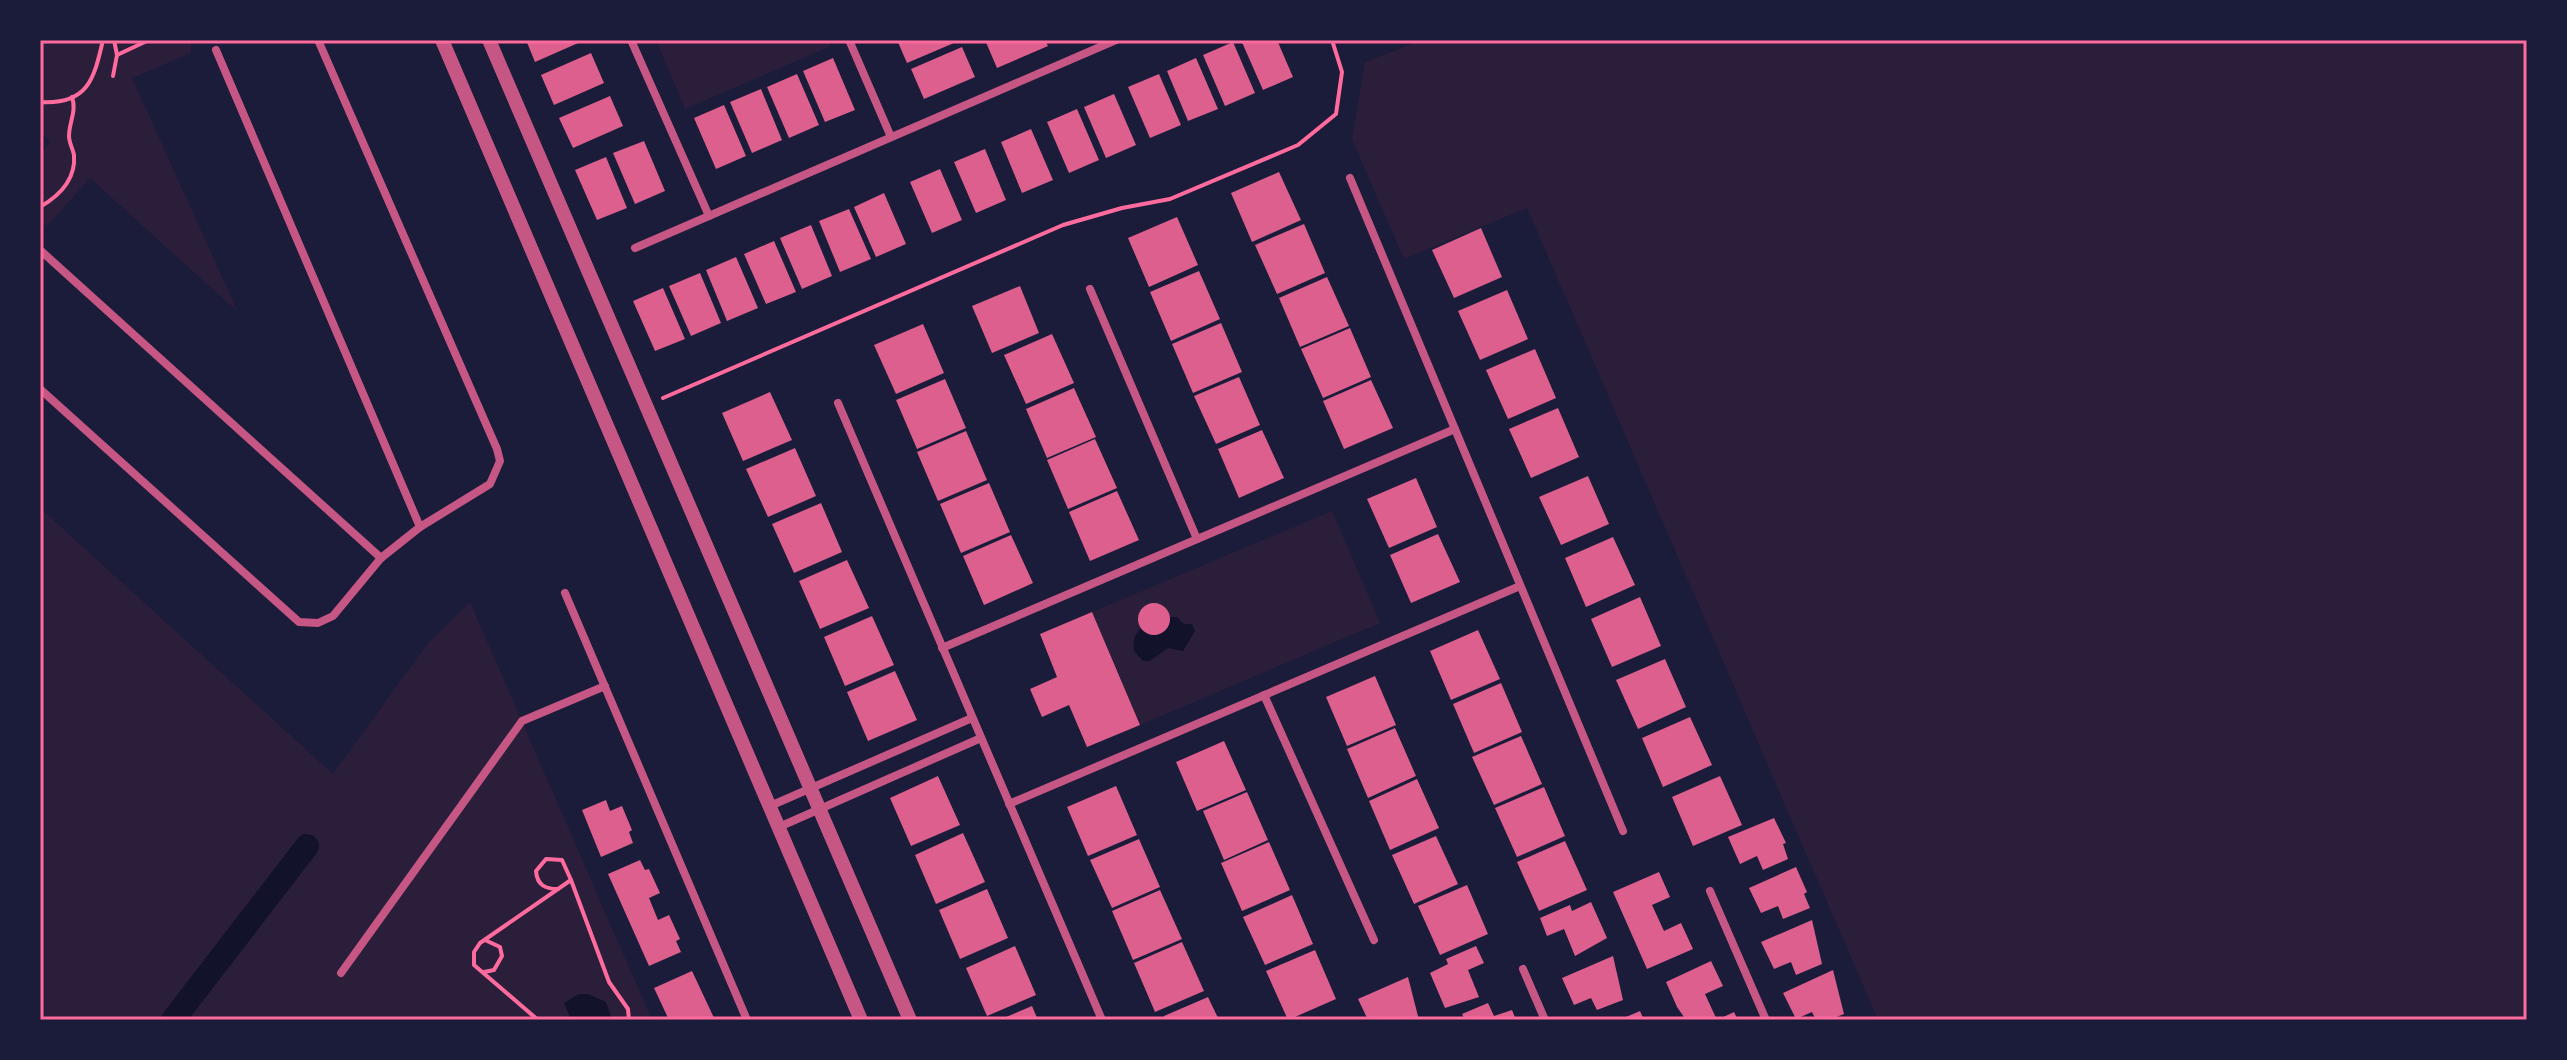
<svg xmlns="http://www.w3.org/2000/svg" width="2567" height="1060" viewBox="0 0 2567 1060" font-family="Ubuntu,sans-serif">
	<style>
		.green { fill: #2a1e3b }
		.water { fill: #12122b }
		.lines { fill: none; stroke-linecap: round; stroke-linejoin: round }
		.canal { stroke: #12122b; stroke-width: 24 }
		.building { fill: #dd5f8e }
		.path { stroke: #ff6b9d; stroke-width: 4 }
		.minor { stroke: #c65784; stroke-width: 8 }
		.tertiary { stroke: #c65784; stroke-width: 14 }
		.neatline { fill: none; stroke: #ff6b9d; stroke-width: 3 }
	</style>
	<rect width="100%" height="100%" fill="#1b1b3a"/>
	<g class="green">
		<path d="M40,40H195L191,42V53L132,78L238,312L90,178L47,226L40,220V155L51,142L40,132Z"/>
		<path d="M656,40H828L831,46L685,109Z"/>
		<path d="M1422,40H2527V1020H1878L1527,208L1404,259L1352,139L1365,62Z"/>
		<path d="M40,508L333,774L428,643L470,602L652,1020H40Z"/>
		<path d="M1332,511L1380,623L1140,725L1092,612Z"/>
	</g>
	<g class="water">
		<path d="M1162,617H1177L1184,624H1192L1195,631L1183,651L1168,648L1150,661H1143L1134,651C1131,630 1145,624 1162,617Z"/>
		<path d="M579,994H588L606,1002L612,1020H571L564,1003Z"/>
	</g>
	<g class="lines">
		<path class="canal" d="M173,1020L307,846"/>
	</g>
	<g class="building">
		<path d="M526,40H585L535,62Z"/>
		<path d="M897,40H961L907,63Z"/>
		<path d="M985,40H1045L1048,46L997,68Z"/>
		<path d="M1241,40H1277L1293,77L1263,90Z"/>
		<path d="M1233,42L1255,93L1225,106L1203,55Z"/>
		<path d="M962,47L975,77L924,99L911,69Z"/>
		<path d="M591,53L604,83L554,105L541,75Z"/>
		<path d="M833,58L855,110L825,122L803,71Z"/>
		<path d="M1196,58L1218,109L1188,121L1167,71Z"/>
		<path d="M797,74L819,125L789,138L767,87Z"/>
		<path d="M1159,74L1181,125L1150,138L1128,87Z"/>
		<path d="M761,89L782,140L752,153L730,102Z"/>
		<path d="M1114,94L1136,145L1106,158L1084,107Z"/>
		<path d="M610,96L623,126L573,148L559,118Z"/>
		<path d="M724,105L746,156L716,169L694,118Z"/>
		<path d="M1077,109L1099,160L1069,173L1047,122Z"/>
		<path d="M1031,129L1053,180L1022,193L1001,142Z"/>
		<path d="M644,141L665,191L635,204L613,153Z"/>
		<path d="M985,149L1006,200L976,213L954,162Z"/>
		<path d="M606,157L627,208L597,220L575,170Z"/>
		<path d="M940,169L962,220L932,233L910,182Z"/>
		<path d="M1279,172L1301,220L1252,242L1231,193Z"/>
		<path d="M884,193L906,244L876,257L854,207Z"/>
		<path d="M849,209L871,259L840,272L819,221Z"/>
		<path d="M1177,217L1198,265L1149,287L1128,238Z"/>
		<path d="M1304,224L1325,273L1277,294L1255,245Z"/>
		<path d="M811,225L832,276L802,289L780,238Z"/>
		<path d="M1481,228L1502,277L1454,298L1432,250Z"/>
		<path d="M774,241L796,292L766,304L744,254Z"/>
		<path d="M736,257L758,308L727,321L706,270Z"/>
		<path d="M1199,271L1220,319L1171,341L1150,292Z"/>
		<path d="M700,273L721,323L691,336L669,286Z"/>
		<path d="M1327,277L1349,326L1300,347L1279,298Z"/>
		<path d="M1020,286L1039,333L992,353L972,306Z"/>
		<path d="M663,288L685,339L655,351L633,301Z"/>
		<path d="M1507,290L1528,339L1480,360L1458,311Z"/>
		<path d="M1221,323L1242,372L1193,393L1172,344Z"/>
		<path d="M923,324L944,373L896,394L874,345Z"/>
		<path d="M1350,328L1371,377L1323,398L1301,349Z"/>
		<path d="M1052,334L1074,383L1026,404L1004,355Z"/>
		<path d="M1535,349L1556,398L1508,419L1486,370Z"/>
		<path d="M1239,377L1260,425L1216,444L1194,396Z"/>
		<path d="M945,379L966,428L917,449L896,400Z"/>
		<path d="M1371,380L1393,428L1344,449L1323,401Z"/>
		<path d="M1074,388L1096,437L1047,458L1026,409Z"/>
		<path d="M770,392L792,440L743,461L722,413Z"/>
		<path d="M1558,408L1579,457L1531,478L1509,429Z"/>
		<path d="M1262,430L1284,478L1239,498L1218,449Z"/>
		<path d="M966,431L987,480L938,501L917,452Z"/>
		<path d="M1095,439L1117,488L1068,509L1047,460Z"/>
		<path d="M795,448L816,496L768,517L746,469Z"/>
		<path d="M1588,476L1609,524L1561,545L1539,497Z"/>
		<path d="M1416,478L1437,527L1389,548L1367,499Z"/>
		<path d="M989,483L1010,532L961,553L940,504Z"/>
		<path d="M1117,491L1139,540L1090,561L1069,512Z"/>
		<path d="M821,503L842,552L794,573L772,524Z"/>
		<path d="M1438,534L1460,582L1411,603L1390,555Z"/>
		<path d="M1011,535L1033,583L984,605L963,556Z"/>
		<path d="M1613,537L1635,585L1586,607L1565,558Z"/>
		<path d="M847,560L869,608L820,629L799,581Z"/>
		<path d="M1640,597L1661,646L1612,667L1591,619Z"/>
		<circle cx="1154" cy="619" r="16"/>
		<path d="M1092,612L1140,725L1087,747L1069,705L1042,717L1030,689L1057,677L1040,634Z"/>
		<path d="M872,616L894,665L845,686L824,637Z"/>
		<path d="M1478,630L1500,679L1451,700L1430,651Z"/>
		<path d="M1665,659L1686,707L1638,729L1616,680Z"/>
		<path d="M895,671L917,720L868,741L847,692Z"/>
		<path d="M1375,676L1396,725L1347,746L1326,697Z"/>
		<path d="M1501,683L1522,732L1474,753L1453,704Z"/>
		<path d="M1690,717L1712,765L1663,787L1642,738Z"/>
		<path d="M1395,728L1416,776L1368,798L1347,749Z"/>
		<path d="M1521,736L1542,784L1494,805L1472,757Z"/>
		<path d="M1224,741L1246,790L1197,811L1176,762Z"/>
		<path d="M938,776L960,825L911,846L890,798Z"/>
		<path d="M1720,776L1742,825L1693,846L1672,797Z"/>
		<path d="M1417,779L1439,828L1390,850L1369,801Z"/>
		<path d="M1116,786L1137,835L1088,856L1067,807Z"/>
		<path d="M1544,787L1565,836L1517,857L1495,808Z"/>
		<path d="M1247,792L1268,840L1224,860L1203,811Z"/>
		<path d="M606,800L610,811L622,806L632,830L629,832L633,843L601,857L582,810Z"/>
		<path d="M1774,818L1786,843L1783,844L1788,859L1763,870L1757,856L1740,864L1728,837Z"/>
		<path d="M963,833L985,882L936,904L915,855Z"/>
		<path d="M1436,836L1458,884L1414,904L1392,855Z"/>
		<path d="M1139,839L1160,887L1112,908L1090,860Z"/>
		<path d="M1565,841L1587,890L1539,911L1517,862Z"/>
		<path d="M1269,842L1290,890L1242,911L1221,863Z"/>
		<path d="M640,860L645,870L649,869L660,893L649,898L658,920L669,915L680,939L676,941L681,952L649,966L608,874Z"/>
		<path d="M1796,867L1807,892L1804,894L1810,908L1783,919L1778,906L1761,913L1749,888Z"/>
		<path d="M1659,872L1670,897L1652,905L1664,931L1681,923L1693,949L1647,969L1613,892Z"/>
		<path d="M1467,885L1488,934L1440,955L1418,906Z"/>
		<path d="M987,889L1008,938L960,959L939,910Z"/>
		<path d="M1160,890L1182,939L1133,960L1112,911Z"/>
		<path d="M1292,895L1313,944L1265,965L1243,917Z"/>
		<path d="M1591,902L1607,938L1575,956L1564,929L1547,936L1540,918L1570,905L1572,911Z"/>
		<path d="M1812,920L1822,964L1796,975L1791,962L1774,969L1761,942Z"/>
		<path d="M1182,942L1204,991L1155,1012L1134,963Z"/>
		<path d="M1015,946L1036,995L987,1016L966,968Z"/>
		<path d="M1476,946L1484,963L1468,970L1479,997L1445,1008L1430,973L1448,964L1446,959Z"/>
		<path d="M1315,950L1336,999L1288,1020L1266,971Z"/>
		<path d="M1613,956L1623,1000L1597,1010L1591,998L1574,1005L1562,978Z"/>
		<path d="M1711,961L1723,986L1705,994L1717,1020L1734,1012L1738,1020H1686L1677,1007L1666,982Z"/>
		<path d="M1833,970L1844,1014L1829,1020H1816L1812,1012L1796,1019L1783,993Z"/>
		<path d="M692,971L715,1020H669L654,988Z"/>
		<path d="M1408,977L1419,1020H1368L1358,999Z"/>
		<path d="M1208,997L1219,1020H1166L1164,1016Z"/>
		<path d="M1488,1003L1494,1016L1512,1010L1516,1020H1465L1462,1014Z"/>
		<path d="M1032,1006L1038,1020H999Z"/>
		<path d="M1640,1011L1644,1020H1619Z"/>
	</g>
	<g class="lines">
		<g class="path">
			<path d="M117,55L149,40"/>
			<path d="M113,76L117,55L114,40"/>
			<path d="M40,102C88,105 94,79 103,40"/>
			<path d="M40,207C59,196 76,179 74,155C73,149 69,143 69,136C69,122 77,111 72,97"/>
			<path d="M663,398L1063,225L1122,208L1170,199L1298,145L1336,114L1342,72L1332,40"/>
			<path d="M558,889C545,889 537,885 536,871L546,859L562,860L571,880"/>
			<path d="M484,972L494,970L502,956L500,947L485,940"/>
			<path d="M538,1020L474,965V952L480,943L571,880L609,982L628,1009L629,1020"/>
		</g>
		<g class="minor">
			<path d="M631,40L709,216"/>
			<path d="M849,40L891,137"/>
			<path d="M216,50L420,527"/>
			<path d="M1350,178L1623,831"/>
			<path d="M635,248L1116,40"/>
			<path d="M40,250L381,558"/>
			<path d="M1090,289L1197,539"/>
			<path d="M40,389L299,622L318,623L333,616L381,558L420,527L490,484L500,461L497,449L318,40"/>
			<path d="M838,403L1102,1020"/>
			<path d="M565,593L747,1020"/>
			<path d="M942,648L1455,429"/>
			<path d="M1264,695L1374,940"/>
			<path d="M1009,804L1520,586"/>
			<path d="M770,806L972,718"/>
			<path d="M779,827L981,738"/>
			<path d="M1710,891L1766,1020"/>
			<path d="M1523,969L1545,1020"/>
			<path d="M341,973L522,721L605,686"/>
		</g>
		<g class="tertiary">
			<path d="M442,40L861,1020"/>
			<path d="M489,40L910,1020"/>
		</g>
	</g>
	<rect width="2567" height="1060" fill="none" stroke="#1b1b3a" stroke-width="84"/>
	<rect x="42" y="42" width="2483" height="976" class="neatline"/>
</svg>
